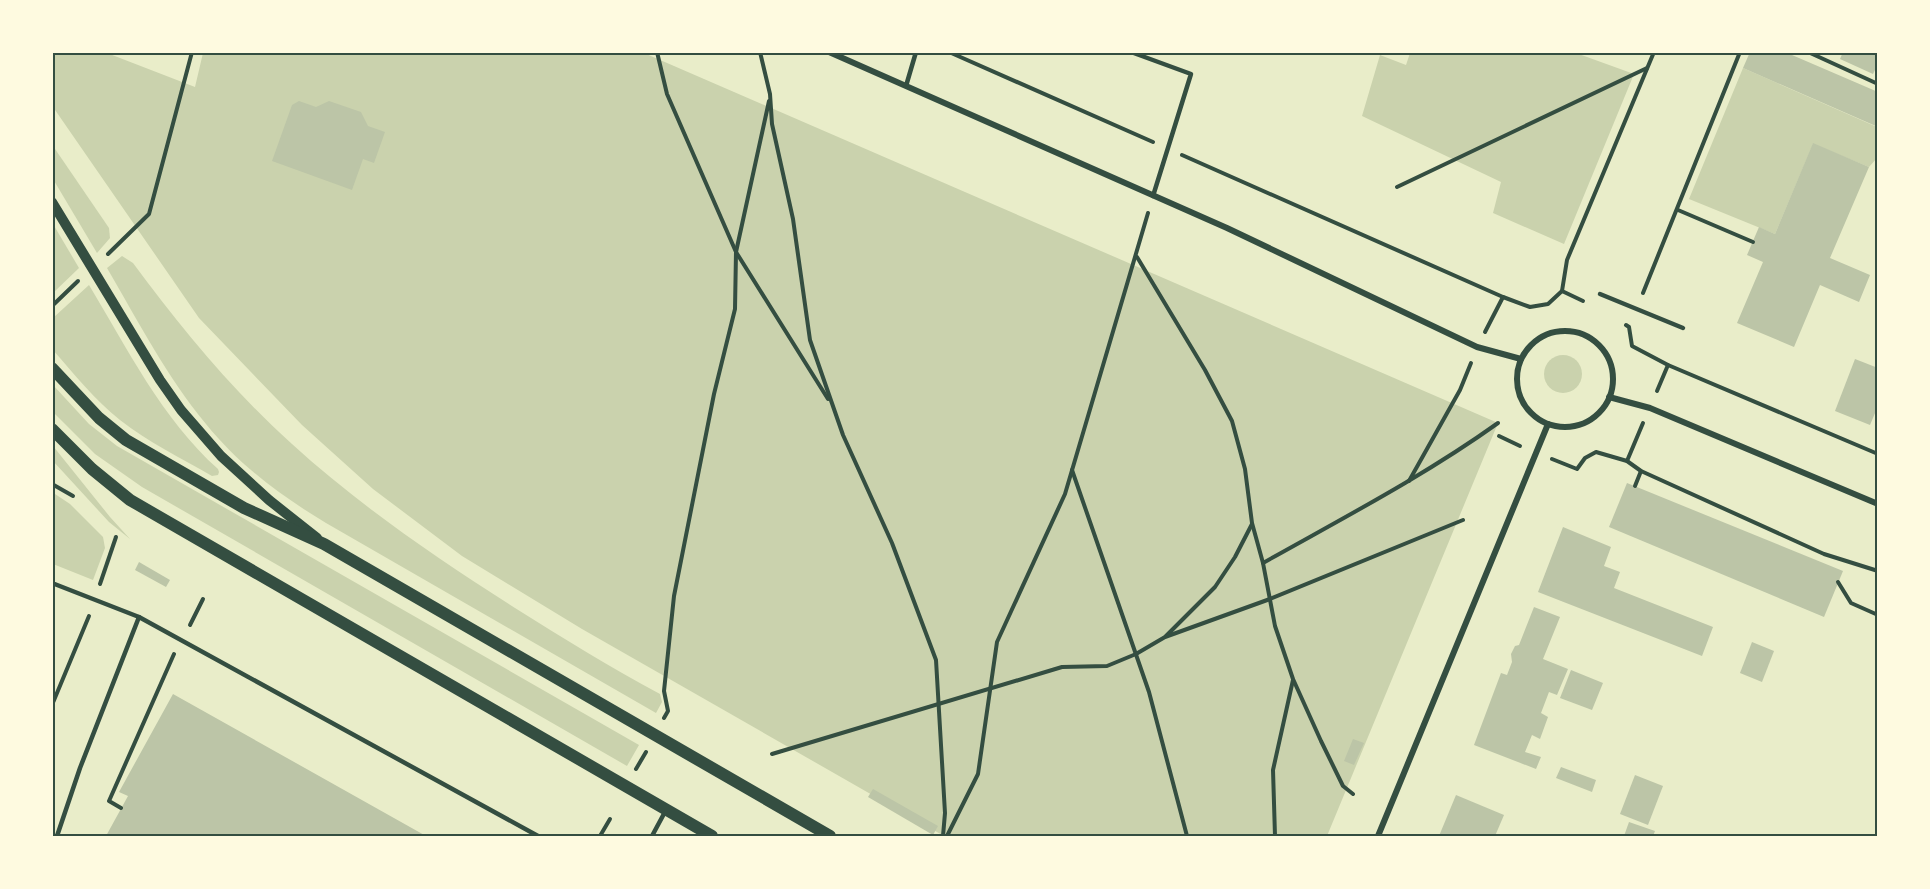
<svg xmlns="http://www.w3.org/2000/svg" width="1930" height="889" viewBox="0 0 1930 889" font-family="'Open Sans',sans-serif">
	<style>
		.green { fill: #cad2ad }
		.building { fill: #bcc5a7 }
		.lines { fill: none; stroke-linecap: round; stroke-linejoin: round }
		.path { stroke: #344e41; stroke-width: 4 }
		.service { stroke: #344e41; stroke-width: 4.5 }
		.minor { stroke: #344e41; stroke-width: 6 }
		.tertiary { stroke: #344e41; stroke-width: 10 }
		.secondary { stroke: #344e41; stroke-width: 12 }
		.neatline { fill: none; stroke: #344e41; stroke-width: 2 }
	</style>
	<rect width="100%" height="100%" fill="#e9edc9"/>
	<g class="green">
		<path d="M52,53H107L195,87L203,53H644L1498,423L1327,836H944L582,629L462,556L373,489L302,425L199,318L53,107Z"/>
		<path d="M1410,53H1576L1634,74L1564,244L1493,213L1501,182L1362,116L1380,55L1406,65Z"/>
		<path d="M1743,68L1877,127V158L1869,167L1813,144L1775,234L1689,199Z"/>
		<path d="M53,146L109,228L110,238L97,253L53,179Z"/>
		<path d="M53,224L79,268L53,293L52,224Z"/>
		<path d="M122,256L133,263C181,328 231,389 292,444C360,506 438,559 515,608C563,638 611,668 660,694L662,702L656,713L326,523C281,496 239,465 206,424C167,377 138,321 107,268Z"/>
		<path d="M89,285C127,348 162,419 218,469L219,472L218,475L212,476C181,458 148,442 120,420C95,400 74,374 53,350V318Z"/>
		<circle cx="1563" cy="374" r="19"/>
		<path d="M53,385L89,424L117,446L639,745L627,766L142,487L95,454L53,412Z"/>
		<path d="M53,446L110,517L130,539L109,522L53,461Z"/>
		<path d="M52,492L70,504L103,537L105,548L93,580L53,564Z"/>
	</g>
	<g class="building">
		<path d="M1750,52H1793L1792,55L1878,92V127L1743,68Z"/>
		<path d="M1843,52H1878V64L1873,74L1840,59Z"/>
		<path d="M299,101L316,107L329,101L361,112L368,126L385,132L374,163L363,159L352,190L272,161L292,105Z"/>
		<path d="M1813,143L1869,167L1830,258L1870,275L1859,302L1820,285L1794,347L1737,323L1763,262L1747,255L1759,227L1775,234Z"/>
		<path d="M1855,359L1878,368V406L1870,425L1835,411Z"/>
		<path d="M1627,483L1843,571L1824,617L1609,527Z"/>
		<path d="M1563,527L1611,547L1604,566L1620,572L1614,588L1713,627L1702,656L1538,592Z"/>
		<path d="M139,562L170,580L166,587L135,570Z"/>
		<path d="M1534,607L1560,617L1543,659L1568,669L1557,695L1549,692L1541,713L1548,717L1540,739L1532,735L1525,752L1541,757L1536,769L1474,745L1501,673L1507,675L1512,662L1511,654L1515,646L1519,645Z"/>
		<path d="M1752,642L1774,651L1762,682L1740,673Z"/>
		<path d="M1571,670L1603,683L1592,710L1560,698Z"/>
		<path d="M173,694L426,836H106L128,796L119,792Z"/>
		<path d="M1353,739L1364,743L1354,765L1344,761Z"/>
		<path d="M1561,767L1596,780L1592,792L1556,778Z"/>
		<path d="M1635,775L1663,786L1648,825L1620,814Z"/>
		<path d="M873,789L938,826L933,835L868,797Z"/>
		<path d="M1456,795L1504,815L1495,836H1439Z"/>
		<path d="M1629,822L1655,831L1653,836H1624Z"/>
	</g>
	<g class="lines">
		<g class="path">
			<path d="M657,52L667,94L736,252L735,309L714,394L674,596L664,691L668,711L664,718"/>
			<path d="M760,52L770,94L772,124L793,219L810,340L843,435L892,543L936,660L945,813L943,836"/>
			<path d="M949,52L1153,142"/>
			<path d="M1808,52L1878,84"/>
			<path d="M769,101L736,252L828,399"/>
			<path d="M1182,155L1503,297L1530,307L1548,304L1562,291L1567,260L1654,52"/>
			<path d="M1397,187L1647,68"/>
			<path d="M1678,210L1753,242"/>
			<path d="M108,254L149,214L192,52"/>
			<path d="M1137,257L1205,370L1232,421L1245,469L1252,523L1263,563L1275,626L1293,679L1321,741L1343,786L1353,794"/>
			<path d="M1562,291L1583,301"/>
			<path d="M1643,293L1740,52"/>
			<path d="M52,306L78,281"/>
			<path d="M1626,325L1629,327L1632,346L1668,365L1878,454"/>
			<path d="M1485,332L1503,297"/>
			<path d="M1657,391L1668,365"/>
			<path d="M1499,436L1520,446"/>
			<path d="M1552,459L1577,469L1585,458L1596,452L1627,461L1641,471L1824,554L1878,571"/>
			<path d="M1627,461L1643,423"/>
			<path d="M1072,470L1149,692L1187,836"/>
			<path d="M1409,481L1460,390L1471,363"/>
			<path d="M52,484L73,496"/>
			<path d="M1635,486L1641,471"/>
			<path d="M1263,563C1343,518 1424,476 1498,423"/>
			<path d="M1838,582L1851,603L1878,615"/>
			<path d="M100,584L116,537"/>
			<path d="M190,625L203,599"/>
			<path d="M1166,636L1215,587L1235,557L1252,524"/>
			<path d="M52,705L89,616"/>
			<path d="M772,754L1062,667L1107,666L1136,654L1165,637L1270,599L1463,520"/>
			<path d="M636,769L646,752"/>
			<path d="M121,808L109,801L174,654"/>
			<path d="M600,836L610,819"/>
			<path d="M947,836L978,774L997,642L1065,494L1148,213"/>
			<path d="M1275,836L1273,770L1293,680"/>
		</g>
		<g class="service">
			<path d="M1131,52L1191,74L1153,196"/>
			<path d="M906,86L916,52"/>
			<path d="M1600,294L1683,328"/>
			<path d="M52,583L139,617L538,836"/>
			<path d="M57,836L80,768L139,617"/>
			<path d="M652,836L666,810"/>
		</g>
		<g class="minor">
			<path d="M829,52L1227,228L1477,347L1521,359"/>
			<circle cx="1565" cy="379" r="48"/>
			<path d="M1609,397L1650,408L1878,504"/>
			<path d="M1378,836L1548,424"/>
		</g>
		<path class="tertiary" d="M52,202L160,380L181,410L221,456L269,500L317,538"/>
		<g class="secondary">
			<path d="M52,368L99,418L126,440L244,508L324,544L830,836"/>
			<path d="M52,429L92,469L130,500L712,836"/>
		</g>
	</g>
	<rect width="1930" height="889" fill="none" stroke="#fefae0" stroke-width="108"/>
	<rect x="54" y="54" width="1822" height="781" class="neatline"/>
</svg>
